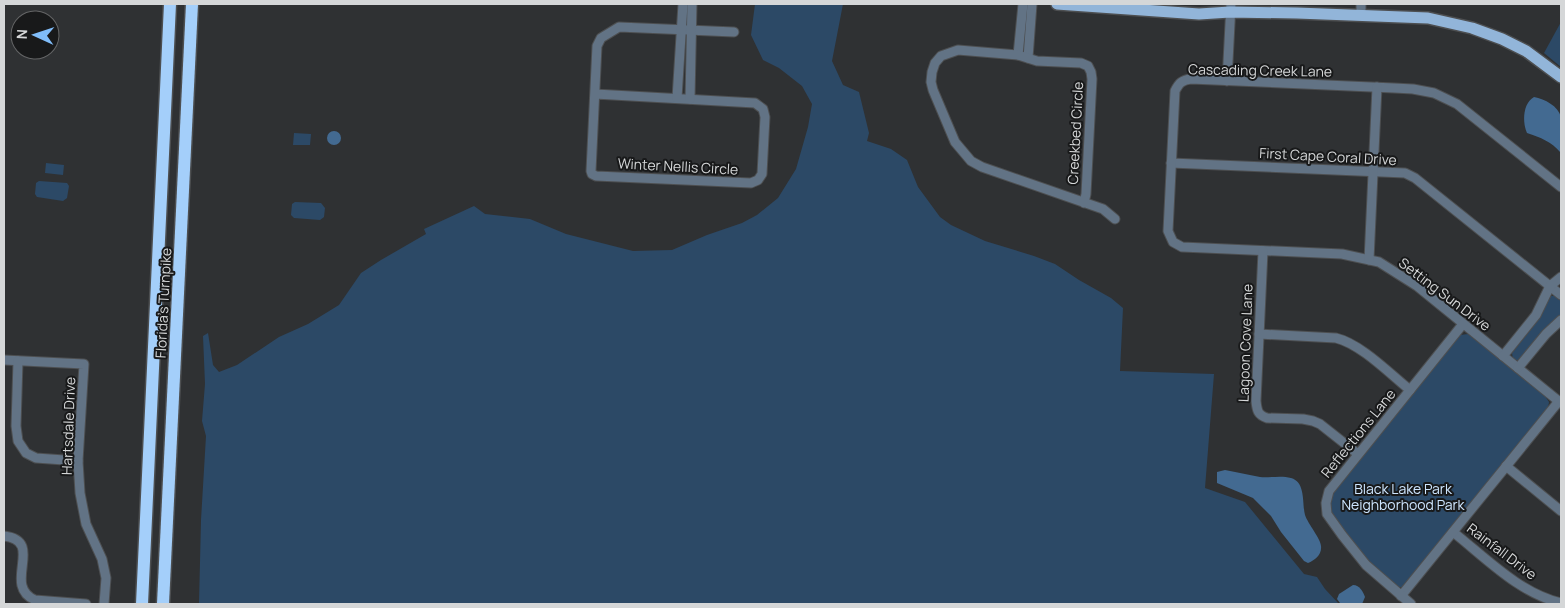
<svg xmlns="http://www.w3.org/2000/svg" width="1565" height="608" viewBox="0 0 1565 608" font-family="Manrope,sans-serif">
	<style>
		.green { fill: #2c4966 }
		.water { fill: #436a91 }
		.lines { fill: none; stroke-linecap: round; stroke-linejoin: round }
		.minor-casing { stroke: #4d4f51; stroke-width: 11 }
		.major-casing { stroke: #4d4f51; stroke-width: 14 }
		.highway-casing { stroke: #4d4f51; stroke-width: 15 }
		.minor { stroke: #627385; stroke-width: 9 }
		.major { stroke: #92b5d9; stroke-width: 11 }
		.highway { stroke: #a4cffa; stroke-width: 12 }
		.labels { text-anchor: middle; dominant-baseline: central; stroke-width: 4; stroke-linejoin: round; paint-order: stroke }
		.street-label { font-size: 14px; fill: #d5d7d8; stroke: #18191a }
		.park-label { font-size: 14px; fill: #cee6ff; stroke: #18191a }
	</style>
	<rect width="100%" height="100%" fill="#2f3133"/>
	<g class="green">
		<path d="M755,4H843L832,61L843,85L859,92L869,133L867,141L891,149L907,160L918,187L940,217L951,225L985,241L1034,256L1055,264L1079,280L1111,298L1123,308L1120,371L1214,374L1205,488L1245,502L1304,574L1317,577L1325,589L1339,604H199L201,520L206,436L202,421L205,384L203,336L208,333L213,365L219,372L237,365L279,337L308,324L339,305L361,273L381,260L426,234L424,229L474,206L485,214L530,219L566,234L633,251L672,250L707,235L742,223L757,215L778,198L796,169L808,127L812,104L802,86L779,68L763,60L751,35Z"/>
		<path d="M1561,22V67L1544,53Z"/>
		<path d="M294,133L311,134L310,145H293Z"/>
		<path d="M46,163L64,165L63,175L45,173Z"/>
		<path d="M39,181L67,183L69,186L67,198L63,201L37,197L35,194L36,183Z"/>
		<path d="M295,202L321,203L325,208L324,217L320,220L294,218L291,215L292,204Z"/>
		<path d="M1550,296H1556L1561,300V316L1543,331L1519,360H1513L1512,353L1533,327Z"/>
		<path d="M1468,334L1543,393L1549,402L1548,408L1407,582L1402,587C1401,587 1395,587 1394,586C1380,580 1336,525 1330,511C1329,506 1330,500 1330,495L1460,335Z"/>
	</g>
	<g class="water">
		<path d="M1534,97C1545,99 1558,106 1561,117C1564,125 1561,144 1561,153C1551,141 1541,138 1527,133C1522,122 1523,103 1534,97Z"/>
		<circle cx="334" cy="138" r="7"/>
		<path d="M1225,470C1237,472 1248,475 1260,477C1270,478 1281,475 1291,478C1306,482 1302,504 1305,515C1308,524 1321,539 1321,546C1322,555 1315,560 1308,563L1304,561L1281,532L1271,516L1253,498L1217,483V472Z"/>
		<path d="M1353,585C1360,585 1363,592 1365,597L1362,604L1340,603L1337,599L1339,594Z"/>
	</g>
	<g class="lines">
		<g class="minor-casing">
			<g id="minor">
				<path d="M1361,15V4"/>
				<path d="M1018,55L1023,4"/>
				<path d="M1028,58L1032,4"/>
				<path d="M1227,81L1231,4"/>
				<path d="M595,94L755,103L763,109L765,117L762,174L758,180L751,183L596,176L592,174L591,171L597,46L601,38L619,27L734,32"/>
				<path d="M677,98L683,4"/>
				<path d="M690,99L692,4"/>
				<path d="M1171,163L1405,173L1415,178L1561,295"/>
				<path d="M1561,187L1457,104L1434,93L1413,89L1394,88L1191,79C1182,80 1179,83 1175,91L1168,231L1173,242L1182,247L1342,254L1379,262L1417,286L1561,403"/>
				<path d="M1084,203L1086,194L1092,79L1091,72L1088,66L1081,63L1037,61L1018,55L958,50L941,56L935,63L932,72L931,82L933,90L955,142L971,161L982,167L1103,209L1115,219"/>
				<path d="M1263,251L1256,401C1257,411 1258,415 1267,418L1303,419L1313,421L1320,424L1358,454"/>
				<path d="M1369,260L1377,87"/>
				<path d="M1259,334L1336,338C1361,344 1390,374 1410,390"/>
				<path d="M1503,356L1536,315L1550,286L1561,277"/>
				<path d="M4,360L84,364L78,461L80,493L86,524L102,559L106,578L104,604"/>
				<path d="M18,361L16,426L18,441L26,453L36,458L78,461"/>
				<path d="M1518,368L1546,334L1561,320"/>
				<path d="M1506,466L1561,511"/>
				<path d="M1453,532C1486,558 1519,593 1561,603"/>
				<path d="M4,536C46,541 1,585 35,600L86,604"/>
				<path d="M1401,596L1559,401"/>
				<path d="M1411,604L1366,565L1342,535L1327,514L1326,503L1329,491L1463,324"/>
			</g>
		</g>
		<g class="major-casing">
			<path id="major" d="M1057,4L1199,14L1230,12L1297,13L1428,18L1472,28L1502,39L1526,51L1561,77"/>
		</g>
		<g class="highway-casing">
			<g id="highway">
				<path d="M142,604L170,4"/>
				<path d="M163,604L192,4"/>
			</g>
		</g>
		<use href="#minor" class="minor"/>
		<use href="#major" class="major"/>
		<use href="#highway" class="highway"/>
	</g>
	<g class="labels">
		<g class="street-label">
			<text transform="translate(1260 70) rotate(1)">Cascading Creek Lane</text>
			<text transform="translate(1075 133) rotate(-87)">Creekbed Circle</text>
			<text transform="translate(1328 156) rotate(3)">First Cape Coral Drive</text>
			<text transform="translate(678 166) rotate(3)">Winter Nellis Circle</text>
			<text transform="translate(1445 294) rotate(37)">Setting Sun Drive</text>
			<text transform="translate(163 303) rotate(-87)">Florida's Turnpike</text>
			<text transform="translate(1245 343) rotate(-88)">Lagoon Cove Lane</text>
			<text transform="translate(68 426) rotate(-88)">Hartsdale Drive</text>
			<text transform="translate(1358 433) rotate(-51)">Reflections Lane</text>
			<text transform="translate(1502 551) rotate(37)">Rainfall Drive</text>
		</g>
		<g class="park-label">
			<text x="1403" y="488">Black Lake Park<tspan x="1403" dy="16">Neighborhood Park</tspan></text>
		</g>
	</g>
	<rect width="1565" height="608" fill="none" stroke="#d5d7d8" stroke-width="10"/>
	<g transform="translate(35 35) rotate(273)"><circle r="24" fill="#18191a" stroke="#646566"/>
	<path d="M0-4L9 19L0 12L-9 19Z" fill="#80bdfa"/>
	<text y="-8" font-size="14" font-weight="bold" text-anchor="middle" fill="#d5d7d8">N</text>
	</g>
</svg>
